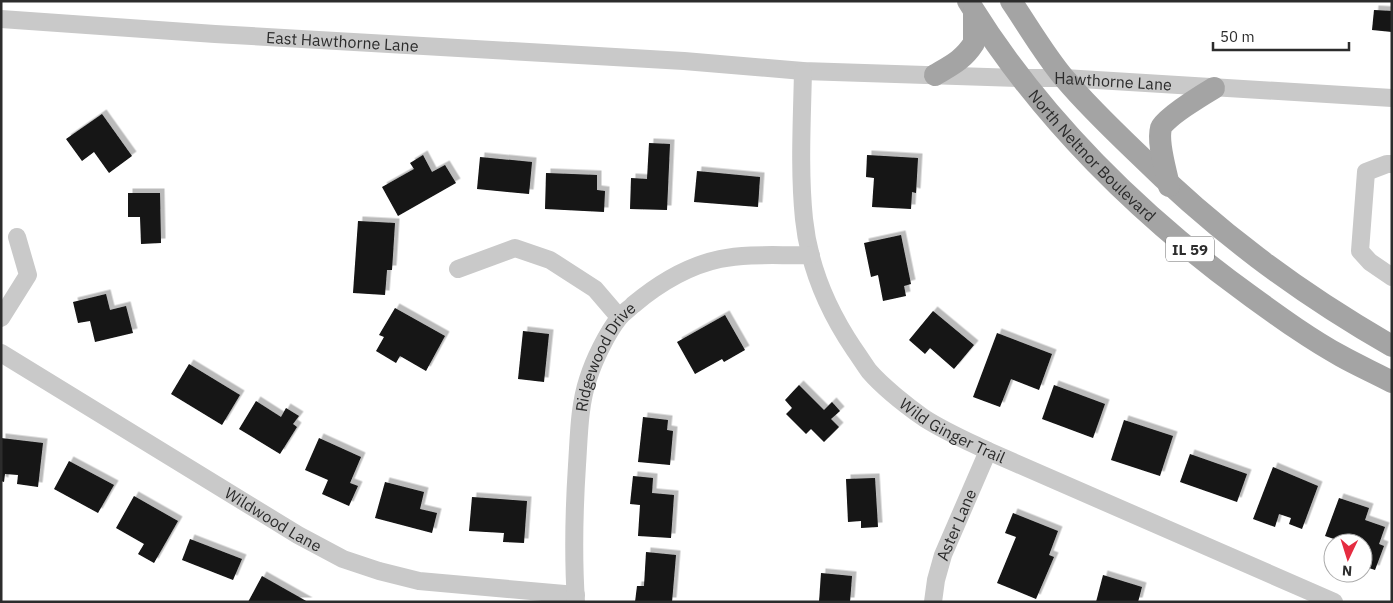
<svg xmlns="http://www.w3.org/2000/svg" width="1393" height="603" viewBox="0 0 1393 603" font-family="'IBM Plex Sans',sans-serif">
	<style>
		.building { fill: #131313; filter: url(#shadow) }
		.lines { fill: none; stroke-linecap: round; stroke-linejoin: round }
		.minor { stroke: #c9c9c9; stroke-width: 18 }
		.major { stroke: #a4a4a4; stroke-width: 22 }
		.labels { text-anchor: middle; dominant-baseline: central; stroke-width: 5; stroke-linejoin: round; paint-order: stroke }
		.shield { fill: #fff; stroke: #6b6b6b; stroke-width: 1 }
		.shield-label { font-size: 15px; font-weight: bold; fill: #2c2c2c }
		.street-label { font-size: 16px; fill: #2c2c2c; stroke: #fff }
	</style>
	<defs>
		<filter id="shadow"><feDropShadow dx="4.5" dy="-4.5" stdDeviation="0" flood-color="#0004"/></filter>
	</defs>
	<rect width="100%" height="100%" fill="#fff"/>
	<g class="building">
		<path d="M1374,10L1392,11V32L1372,30Z"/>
		<path d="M102,114L132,156L109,173L94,152L82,161L66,139Z"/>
		<path d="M649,143L670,144L667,210L630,209L631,178L647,179Z"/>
		<path d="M423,155L432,172L445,165L456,183L398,216L382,187L414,169L410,163Z"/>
		<path d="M867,155L918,158L916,193L912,192L911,209L872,207L874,178L866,177Z"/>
		<path d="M480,157L532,162L529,194L477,189Z"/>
		<path d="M697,171L760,177L758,207L694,202Z"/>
		<path d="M546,173L597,175V190L605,191L604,212L545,209Z"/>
		<path d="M128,193H160L161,243L141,244L140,217H128Z"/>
		<path d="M358,221L395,223L392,270H387L385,295L353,293Z"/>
		<path d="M901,235L911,284L904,286L906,296L883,301L878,275L871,277L864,243Z"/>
		<path d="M106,294L110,310L126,306L133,333L95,342L90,321L78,323L73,302Z"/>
		<path d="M395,308L445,336L426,371L400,356L396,363L376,351L384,337L379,335Z"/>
		<path d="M933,311L974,345L954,369L930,348L925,354L909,340Z"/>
		<path d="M725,315L745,350L724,362L722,359L695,374L677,342Z"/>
		<path d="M523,331L549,334L544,382L518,379Z"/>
		<path d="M997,333L1052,354L1039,390L1011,379L1000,407L973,397Z"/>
		<path d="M189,364L240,395L222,425L171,394Z"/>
		<path d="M799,385L824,410L832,402L840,411L831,419L839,427L824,442L811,429L806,434L786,414L792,408L785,400Z"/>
		<path d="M1054,385L1105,404L1093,438L1042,419Z"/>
		<path d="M256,401L281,417L286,408L299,416L293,424L297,427L280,454L239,429Z"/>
		<path d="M643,417L668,420L667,430L673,431L670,465L638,462Z"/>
		<path d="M1124,420L1173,436L1160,476L1111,460Z"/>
		<path d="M1,438L43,443L38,487L17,484L18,475L5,474L4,482L1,481Z"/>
		<path d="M319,438L361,457L350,483L358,486L349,506L322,494L328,480L305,470Z"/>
		<path d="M1190,454L1247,474L1237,502L1180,482Z"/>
		<path d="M69,461L114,485L98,513L54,489Z"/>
		<path d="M1273,467L1318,486L1302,529L1289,524L1291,518L1279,514L1275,527L1253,519Z"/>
		<path d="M633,476L653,478L652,493L674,495L671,538L638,536L640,505L630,504Z"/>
		<path d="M875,478L878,527L861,528V521L848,522L846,479Z"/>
		<path d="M385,482L424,492L420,509L437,513L432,533L375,518Z"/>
		<path d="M134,496L178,521L154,563L138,554L144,544L116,528Z"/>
		<path d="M472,497L527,501L524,543L503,542L504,533L469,531Z"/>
		<path d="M1339,498L1369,508L1365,520L1385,527L1379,544L1384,546L1375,570L1363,566V543H1346L1325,536Z"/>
		<path d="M1013,513L1058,531L1049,555L1054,557L1036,599L997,583L1016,537L1005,533Z"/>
		<path d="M190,539L242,559L233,580L182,560Z"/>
		<path d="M646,552L676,555L672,602H635L637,586H644Z"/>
		<path d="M821,573L852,576L850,602H819Z"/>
		<path d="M1103,575L1142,587L1138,602H1096Z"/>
		<path d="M262,576L308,602H248Z"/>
	</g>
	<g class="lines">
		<g class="minor">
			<path id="s1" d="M1,19L215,34L684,61L803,71L1021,78H1064L1392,98"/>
			<path id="s2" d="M803,71C802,120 799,170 804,219C809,267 827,309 854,349C859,356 864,364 869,371C882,386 907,406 924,418C944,431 967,441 988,451L1334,602"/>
			<path d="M1392,164H1387L1366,172L1360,251L1370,262L1392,277"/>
			<path d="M458,269L515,248L550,260L595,289L619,317"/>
			<path d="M1,318L28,275L17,237"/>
			<path id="s3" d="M1,353L298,535L343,559L379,571L419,581L576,595"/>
			<path id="s4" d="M576,602C573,556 574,511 577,465C579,436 579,406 588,379C594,360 607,333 619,318C623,313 629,309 633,305C658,284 687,266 720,259C749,253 781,256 811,255"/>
			<path id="s5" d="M933,602L936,580L943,555L988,451"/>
		</g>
		<g class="major">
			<path id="s6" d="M968,1C1039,117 1142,218 1252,297C1281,318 1310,339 1341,356C1357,365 1375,373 1392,382"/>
			<path d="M1011,1C1028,26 1046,57 1065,79C1087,105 1112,129 1136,152C1215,230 1296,291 1392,346"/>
			<path d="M935,75C952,65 963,60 974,43V12"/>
			<path d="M1169,186C1166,170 1157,143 1161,128C1164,118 1204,94 1214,88"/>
		</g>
	</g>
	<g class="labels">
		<rect class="shield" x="1166" y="236.5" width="48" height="25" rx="4"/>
		<g class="shield-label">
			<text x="1190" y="249">IL 59</text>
		</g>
		<g class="street-label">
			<text stroke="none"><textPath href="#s1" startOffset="342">East Hawthorne Lane</textPath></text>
			<text stroke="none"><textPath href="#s1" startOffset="1114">Hawthorne Lane</textPath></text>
			<text stroke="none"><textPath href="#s6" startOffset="199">North Neltnor Boulevard</textPath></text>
			<text stroke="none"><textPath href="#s4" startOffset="251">Ridgewood Drive</textPath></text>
			<text stroke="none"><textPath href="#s2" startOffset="419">Wild Ginger Trail</textPath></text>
			<text stroke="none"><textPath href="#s3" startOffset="319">Wildwood Lane</textPath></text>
			<text stroke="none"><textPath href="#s5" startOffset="81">Aster Lane</textPath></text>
		</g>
	</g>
	<rect width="1393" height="603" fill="none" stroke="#2c2c2c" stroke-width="5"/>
	<g transform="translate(1348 558) rotate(184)"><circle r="24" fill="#ffffff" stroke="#ababab"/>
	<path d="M0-4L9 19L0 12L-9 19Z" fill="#e52c41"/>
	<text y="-8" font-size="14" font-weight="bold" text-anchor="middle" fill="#2c2c2c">N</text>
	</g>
	<path d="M1213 42v8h136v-8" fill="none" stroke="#2c2c2c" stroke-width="2.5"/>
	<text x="1220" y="42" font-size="15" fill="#2c2c2c" stroke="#ffffff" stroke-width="4" paint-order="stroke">50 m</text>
</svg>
